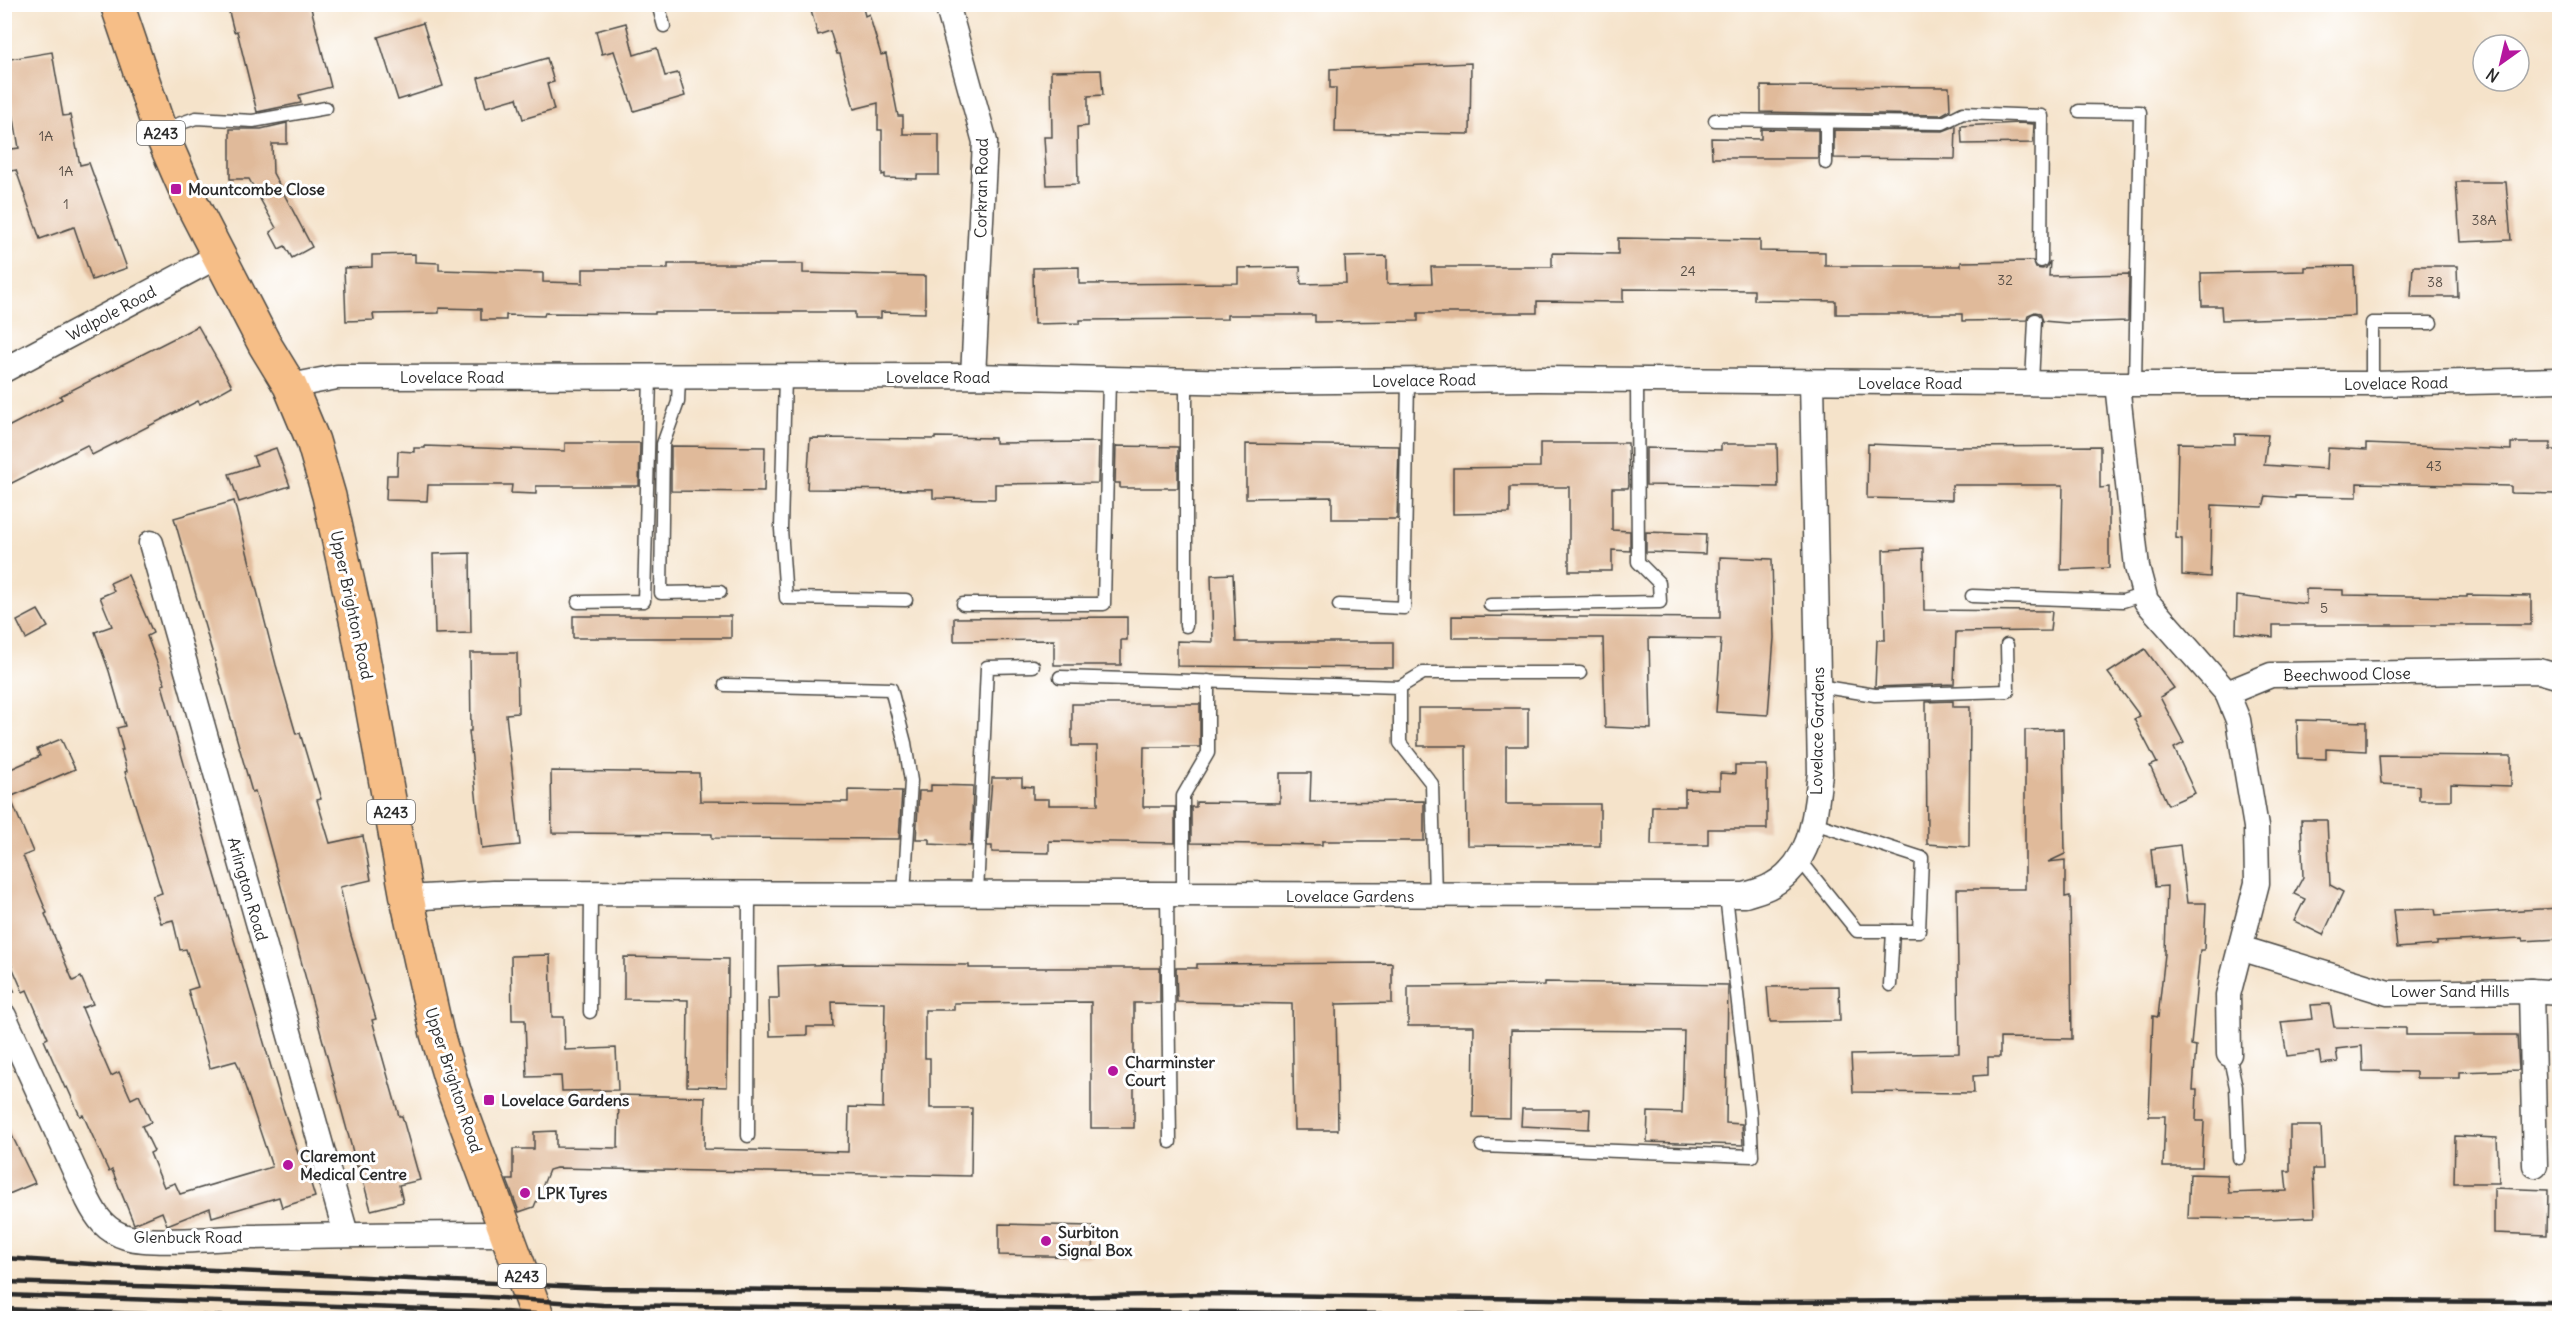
<svg xmlns="http://www.w3.org/2000/svg" width="2564" height="1323" viewBox="0 0 2564 1323" font-family="Delius,sans-serif">
	<style>
		.building { fill: #e0ba9a }
		.lines { fill: none; stroke-linecap: round; stroke-linejoin: round }
		.lane-casing { stroke: #494743; stroke-width: 15 }
		.street-casing { stroke: #494743; stroke-width: 27 }
		.primary-casing { stroke: #494743; stroke-width: 36 }
		.path { stroke: #494743; stroke-width: 4; stroke-dasharray: 4.5 4.5; stroke-linecap: butt }
		.lane { stroke: #fff; stroke-width: 12 }
		.street { stroke: #fff; stroke-width: 24 }
		.primary { stroke: #f6be87; stroke-width: 33 }
		.rail { stroke: #2b2b2b; stroke-width: 4.5 }
		.poi-dot { fill: #b5179e; stroke: #fff; stroke-width: 2 }
		.labels { text-anchor: middle; dominant-baseline: central; stroke-width: 6; stroke-linejoin: round; paint-order: stroke }
		.number-label { font-size: 14px; fill: #584f47 }
		.shield { fill: #fff; stroke: #6b6b6b; stroke-width: 1.5 }
		.shield-label { font-size: 15px; font-weight: bold; fill: #2b2b2b }
		.street-label { font-size: 16px; fill: #2b2b2b; stroke: #fff }
		.poi-label { font-size: 16px; font-weight: bold; fill: #2b2b2b; stroke: #fff; text-anchor: start }
	</style>
	<rect width="100%" height="100%" fill="#fff"/>
	<filter id="ink" filterUnits="userSpaceOnUse"><feTurbulence type="fractalNoise" baseFrequency=".0167" numOctaves="2"/><feDisplacementMap in="SourceGraphic" scale="12" xChannelSelector="R" yChannelSelector="G"/><feConvolveMatrix kernelMatrix="1 2 1 2 8 2 1 2 1" color-interpolation-filters="sRGB"/></filter>
	<filter id="wash" filterUnits="userSpaceOnUse"><feTurbulence type="fractalNoise" baseFrequency=".008" numOctaves="4" result="noise"/><feDisplacementMap in="SourceGraphic" scale="24" xChannelSelector="R" yChannelSelector="G"/><feGaussianBlur stdDeviation="1.35" result="paint"/><feColorMatrix in="noise" values="0 0 0 0 0 0 0 0 0 0 0 0 0 0 0 0 0 1.4 0 .05"/><feComposite in="paint" operator="in"/></filter>
	<g filter="url(#wash)">
		<rect width="100%" height="100%" fill="#f5e3ca"/>
		<g id="blocks">
			<g class="building">
				<path d="M227,4H310L331,87L299,95L301,103L257,112L237,31L234,32Z"/>
				<path d="M809,4H862L865,16L869,14L881,55L886,54L898,116H903V134H939V175H917V179L885,178V174L882,175V130H878V103L854,109L840,54H837L830,31L818,35Z"/>
				<path d="M423,23L443,86L398,100L378,37Z"/>
				<path d="M626,23L634,55L657,48L665,76L678,73L685,96L634,111L614,51L602,54L596,31Z"/>
				<path d="M52,52L63,116L70,115L80,165L89,163L127,268L92,280L74,227L40,239L16,170L4,172V150L19,148L4,60Z"/>
				<path d="M547,58L554,82L547,84L554,110L523,119L517,98L486,107L478,78Z"/>
				<path d="M1471,63L1470,134L1335,132L1336,88H1330V69Z"/>
				<path d="M1101,70L1103,95L1088,96V126L1077,127L1078,184L1047,185L1044,137H1052L1051,71Z"/>
				<path d="M1761,86L1949,87L1950,110L1941,115L1761,112Z"/>
				<path d="M287,123V144H272L273,173L312,247L292,258L285,246L279,249L270,232L276,228L249,179H230V129H261Z"/>
				<path d="M2019,123L2034,124L2033,143L1962,144L1961,126Z"/>
				<path d="M1956,126L1955,159L1834,158V130L1943,131Z"/>
				<path d="M1761,129L1818,130V158H1712L1711,138L1761,139Z"/>
				<path d="M2456,182H2506L2511,240L2460,242Z"/>
				<path d="M1618,238L1760,240V251L1825,252V266H1961V262L2033,261L2036,268L2042,269L2046,268L2050,261L2049,276L2129,274L2128,321L2067,323L2043,321L2040,313L2035,312L2028,315L2027,320L1962,321V314H1836V301L1754,300V290L1623,289V302L1537,301V313H1418V321L1315,322V315H1227V319L1080,320V323L1034,324L1033,268L1079,267V284L1238,283V268L1300,267L1301,284L1346,283L1345,257L1387,256V284L1432,283L1431,267H1552V253L1618,254Z"/>
				<path d="M415,254V262L439,263V270L543,273V282L583,283V269H668V264H803V273L925,276V313L881,312V318H855V312H655V314L545,313L544,316L506,315V320H481V309L439,308V313L373,314L374,320L346,321L344,268L372,267V255Z"/>
				<path d="M2354,266L2355,316L2222,320L2221,306H2202L2201,273L2305,271V267Z"/>
				<path d="M2413,266H2457L2458,297H2411Z"/>
				<path d="M198,326L232,386L200,404L198,401L92,455L87,445L4,487V429L62,399L60,396Z"/>
				<path d="M2235,434L2268,435L2264,465L2327,469L2328,448L2366,450V444L2511,450V443H2550V450H2559V494L2511,493V486L2357,483V497L2295,496V498L2266,496L2263,507L2212,505L2210,577L2182,575V539L2176,538L2178,443L2235,444Z"/>
				<path d="M935,437L995,438V443L1099,442L1098,483L995,484V499L933,498V490L807,489L810,438L935,439Z"/>
				<path d="M565,443H640L639,486H536V494L511,493L512,485H428L427,501L386,500L387,475H397L398,451L414,452V448H425V446L565,451Z"/>
				<path d="M1540,443H1628L1629,485L1628,488H1612V530L1630,531V551L1612,550V571H1569V487H1510V513L1453,514V468L1540,467Z"/>
				<path d="M1246,444L1399,446L1397,519H1332V497L1246,498Z"/>
				<path d="M1721,444H1777L1778,487L1646,485V448L1721,450Z"/>
				<path d="M1868,444L1947,447L2100,446V488L2109,487V568L2061,570L2063,485H1952V500L1867,498Z"/>
				<path d="M671,446L765,447L764,492L671,491Z"/>
				<path d="M1116,446L1178,447V488H1120V483H1115Z"/>
				<path d="M276,448L290,486L239,502L229,474L257,465L253,456Z"/>
				<path d="M234,501L276,665L296,734L300,733L314,780L315,779L321,799L317,800L330,843L363,836L367,857L371,880L340,887L350,932L376,1019L372,1020L399,1116H402L420,1180L399,1185L403,1202L371,1210L359,1166L357,1167L255,791L252,792L174,518Z"/>
				<path d="M1646,532L1706,534L1705,554L1646,552Z"/>
				<path d="M1923,548L1924,610L2052,611L2050,631L1956,632L1954,684L1875,687L1877,640H1885L1883,550Z"/>
				<path d="M470,553L471,633L435,634L433,554Z"/>
				<path d="M1720,557L1772,559L1774,638L1768,715L1716,712L1721,639L1649,638L1651,729L1605,727L1603,638H1452V616L1720,618Z"/>
				<path d="M1233,574L1236,642H1393V668L1177,666V641L1213,642L1211,575Z"/>
				<path d="M128,575L153,633L147,636L165,684L162,685L212,864L283,1108L301,1162L304,1161L315,1197L282,1207L279,1197L212,1217L210,1208L167,1225L162,1212L134,1224L112,1170L109,1172L83,1115L80,1116L67,1087L65,1088L44,1040L48,1038L27,990L23,992L4,948V772L40,756L37,749L61,739L75,769L10,797L33,852L23,856L47,913L45,914L73,981L81,977L93,1004L82,1008L98,1046L111,1076L119,1072L131,1099L139,1095L151,1122L142,1126L154,1151L150,1153L164,1187L175,1183L180,1194L272,1167L238,1065L236,1061L210,1068L188,990L198,987L186,949L180,950L173,920L161,923L152,896L162,893L125,772L127,771L121,750H123L117,728L125,726L109,671L95,632L112,626L100,597L114,591L110,583Z"/>
				<path d="M2306,589L2343,590V595L2467,597V595L2531,596V625H2273V637L2236,633L2237,596L2306,604Z"/>
				<path d="M38,610L48,627L26,639L17,621Z"/>
				<rect x="573" y="616" width="158" height="22"/>
				<path d="M1127,617V640H1121V665H1054V640L954,641V618Z"/>
				<path d="M2145,649L2174,688L2160,697L2184,743L2174,748L2195,793L2168,805L2150,766L2157,763L2134,719L2140,716L2108,673Z"/>
				<path d="M470,653H517L518,713L506,714L520,845L482,849L469,731H471Z"/>
				<path d="M1953,701V707H1970L1969,847L1927,844L1926,702Z"/>
				<path d="M1072,704H1200V747H1144L1143,807H1175V843L1049,841V853L992,852V846H987L992,778H1022V786L1033,787V799H1049V805H1098L1097,746H1072Z"/>
				<path d="M1418,708H1528V746H1506V804H1600V846L1467,845L1466,746H1418Z"/>
				<path d="M2297,720L2366,722V751L2326,749V759L2298,758Z"/>
				<path d="M2063,729L2065,854L2048,862L2065,860V897L2070,896L2072,1039L2000,1038V1057H1988V1075L1973,1076L1974,1093L1853,1092L1851,1055L1959,1053L1957,889H2025V730Z"/>
				<path d="M2379,755L2511,756V786L2451,784V800H2419V786L2381,784Z"/>
				<path d="M1735,765H1767V829H1708V845H1651L1652,806H1685V789L1720,790V773L1735,774Z"/>
				<path d="M551,771L699,773L700,801L848,802V790L902,791L899,839L712,838V834L552,833Z"/>
				<path d="M1280,773H1311L1310,802L1424,801V841H1322V845L1191,843V807H1196V802L1280,803Z"/>
				<path d="M931,785L973,786L971,846L929,844V839H916L919,791H931Z"/>
				<path d="M2301,820H2327L2330,885L2343,892L2323,935L2294,921L2305,899L2294,894L2303,877Z"/>
				<path d="M2180,845L2187,903H2206L2204,950H2200L2191,1045L2196,1046L2193,1090H2197L2196,1121H2204L2202,1167H2163L2165,1116H2149L2153,1016L2158,1017L2165,954L2167,886L2155,887L2151,849Z"/>
				<path d="M2559,908V939L2523,941L2522,938L2437,942V945L2397,948L2393,910L2435,909L2436,915Z"/>
				<path d="M550,955L552,1017H564L565,1050L616,1048L618,1090L562,1091L561,1076L527,1077L525,1020H512L511,956Z"/>
				<path d="M624,957L728,959L727,1087L687,1086L688,1000L624,999Z"/>
				<path d="M1392,963V1003L1336,1004L1338,1130H1294L1292,1004L1177,1002L1176,968H1197V964Z"/>
				<path d="M842,964L969,965V968H1160V1003H1134V1128H1091V1002L954,1003V1010H925V1058H930V1108H972L971,1176L556,1168L549,1170L534,1207L519,1212L507,1180H513V1149H534V1132L556,1131V1147L618,1148L619,1095L705,1097L704,1149L848,1152L849,1107L883,1108L885,1003L832,1002L833,1027H807V1035L770,1036L769,998H779L778,966Z"/>
				<path d="M1545,982L1728,985L1726,1123L1742,1124L1743,1145L1647,1142L1648,1112L1682,1113L1684,1031L1511,1030L1510,1118L1473,1117L1474,1026H1408V986L1545,985Z"/>
				<path d="M1839,986L1840,1021L1770,1022L1767,987Z"/>
				<path d="M2330,1004L2334,1027L2406,1028V1035H2517L2519,1070L2459,1072V1078H2416V1072L2363,1071L2362,1046L2336,1049L2338,1062L2321,1064L2319,1052L2287,1056L2281,1022L2313,1019L2311,1005Z"/>
				<path d="M1522,1109H1590L1589,1129L1521,1126Z"/>
				<path d="M4,1119L35,1183L4,1196Z"/>
				<path d="M2290,1126H2321L2323,1169H2313L2315,1217L2265,1219L2188,1218L2190,1174L2227,1175L2229,1193L2287,1191L2285,1171H2290Z"/>
				<path d="M2455,1136L2497,1138L2499,1183H2454Z"/>
				<path d="M2494,1188L2548,1190L2547,1235L2494,1233Z"/>
				<path d="M999,1224L1093,1226L1092,1257L999,1255Z"/>
			</g>
		</g>
	</g>
	<g filter="url(#ink)">
		<use href="#blocks" fill-opacity="0" stroke="#494743" stroke-width="1.5"/>
		<g class="lines">
			<g class="lane-casing">
				<g id="lane">
					<path d="M658,4L664,26"/>
					<path d="M2079,111L2140,112L2135,384"/>
					<path d="M1715,120L1943,123L1963,113L2042,116L2041,261"/>
					<path d="M1826,122V163"/>
					<path d="M161,130L196,118L253,121L326,108"/>
					<path d="M679,377L678,402L663,444L661,593L720,592"/>
					<path d="M785,377L781,529L786,598L906,600"/>
					<path d="M1186,380V626"/>
					<path d="M2032,383L2035,320"/>
					<path d="M2372,384V323H2431"/>
					<path d="M1972,596L2123,601L2144,594"/>
					<path d="M578,602L644,601L650,377"/>
					<path d="M963,604H1104L1109,379"/>
					<path d="M1339,605L1404,608L1408,380"/>
					<path d="M1490,605L1660,602L1659,583L1638,562L1637,381"/>
					<path d="M1060,677L1400,687V743L1432,784L1435,896"/>
					<path d="M725,685L891,689L905,743L911,781L904,894"/>
					<path d="M1818,686L1875,695L2008,691L2007,645"/>
					<path d="M1400,687L1423,673H1580"/>
					<path d="M1800,860L1857,931H1919L1922,858L1814,823"/>
					<path d="M977,894L987,667L1033,666"/>
					<path d="M1167,894L1170,1142"/>
					<path d="M1183,895V796L1208,753V681"/>
					<path d="M1890,985L1893,931"/>
					<path d="M590,1012L591,893"/>
					<path d="M2229,1054L2236,1087L2239,1158"/>
					<path d="M748,1136L749,894"/>
					<path d="M1482,1146L1752,1156L1750,1111L1726,895"/>
				</g>
			</g>
			<g class="street-casing">
				<g id="street">
					<path d="M947,4L985,142L973,376"/>
					<path d="M4,370L218,256"/>
					<path d="M2117,384L2137,567L2146,601L2227,693L2271,675L2539,671L2560,677"/>
					<path d="M290,386L337,377L973,376L1243,382L1539,379L2117,384H2372L2560,380"/>
					<path d="M151,543L346,1234"/>
					<path d="M2227,693L2238,720L2256,827L2257,883L2228,995L2229,1054"/>
					<path d="M407,898L493,893L1745,895C1754,892 1764,890 1772,885C1813,862 1815,815 1820,773L1812,382"/>
					<path d="M2240,948L2388,993L2531,991L2560,993"/>
					<path d="M2531,991L2535,1165"/>
					<path d="M4,1016L88,1200C97,1218 106,1231 126,1237C154,1245 218,1238 250,1237C335,1235 421,1234 507,1234"/>
				</g>
			</g>
			<g class="primary-casing">
				<path id="primary" d="M117,4L160,131L190,200L265,345L290,386L313,441L329,496L357,624L407,898L437,1034L454,1091L538,1318"/>
			</g>
			<path class="path" d="M4,972L14,993"/>
			<use href="#lane" class="lane"/>
			<use href="#street" class="street"/>
			<use href="#primary" class="primary"/>
			<g class="rail">
				<path d="M4,1258L107,1265L601,1288L898,1291L1053,1297L1201,1294L1761,1302L2068,1300L2560,1302"/>
				<path d="M4,1282L486,1297L603,1305L1747,1318"/>
				<path d="M4,1295L488,1311L593,1318"/>
				<path d="M4,1309L260,1318"/>
				<path d="M683,1318H834"/>
				<path d="M1962,1318H2070"/>
			</g>
		</g>
	</g>
	<g class="poi-dot">
		<rect x="170" y="183" width="12" height="12" rx="3"/>
		<circle cx="1113" cy="1071" r="6"/>
		<rect x="483" y="1094" width="12" height="12" rx="3"/>
		<circle cx="288" cy="1165" r="6"/>
		<circle cx="525" cy="1193" r="6"/>
		<circle cx="1046" cy="1241" r="6"/>
	</g>
	<g class="labels">
		<g class="number-label">
			<text x="46" y="136">1A</text>
			<text x="66" y="171">1A</text>
			<text x="66" y="204">1</text>
			<text x="2484" y="220">38A</text>
			<text x="1688" y="271">24</text>
			<text x="2005" y="280">32</text>
			<text x="2435" y="282">38</text>
			<text x="2434" y="466">43</text>
			<text x="2324" y="608">5</text>
		</g>
		<g class="shield">
			<rect x="137" y="121" width="48" height="24" rx="4.5"/>
			<rect x="367" y="800" width="48" height="24" rx="4.5"/>
			<rect x="498" y="1264" width="48" height="24" rx="4.5"/>
		</g>
		<g class="shield-label">
			<text x="161" y="133">A243</text>
			<text x="391" y="812">A243</text>
			<text x="522" y="1276">A243</text>
		</g>
		<g class="street-label">
			<text transform="translate(981 188) rotate(-89)">Corkran Road</text>
			<text transform="translate(111 313) rotate(-28)">Walpole Road</text>
			<text x="452" y="377">Lovelace Road</text>
			<text x="938" y="377">Lovelace Road</text>
			<text transform="translate(1424 380) rotate(-1)">Lovelace Road</text>
			<text x="1910" y="383">Lovelace Road</text>
			<text transform="translate(2396 383) rotate(-1)">Lovelace Road</text>
			<text transform="translate(352 605) rotate(78)">Upper Brighton Road</text>
			<text transform="translate(2347 674) rotate(-1)">Beechwood Close</text>
			<text transform="translate(1817 731) rotate(-89)">Lovelace Gardens</text>
			<text transform="translate(248 889) rotate(74)">Arlington Road</text>
			<text x="1350" y="896">Lovelace Gardens</text>
			<text x="2450" y="991">Lower Sand Hills</text>
			<text transform="translate(454 1080) rotate(72)">Upper Brighton Road</text>
			<text x="188" y="1237">Glenbuck Road</text>
		</g>
		<g class="poi-label">
			<text x="188" y="189">Mountcombe Close</text>
			<text x="1125" y="1062">Charminster<tspan x="1125" dy="18">Court</tspan></text>
			<text x="501" y="1100">Lovelace Gardens</text>
			<text x="300" y="1156">Claremont<tspan x="300" dy="18">Medical Centre</tspan></text>
			<text x="537" y="1193">LPK Tyres</text>
			<text x="1058" y="1232">Surbiton<tspan x="1058" dy="18">Signal Box</tspan></text>
		</g>
	</g>
	<rect width="2564" height="1323" fill="none" stroke="#fff" stroke-width="24"/>
	<g transform="translate(2501 63) rotate(214)"><circle r="28" fill="#ffffff" stroke="#aaaaaa" stroke-width="1.5"/>
	<path d="M0-4.5L10 22L0 15L-10 22Z" fill="#b5179e"/>
	<text y="-9" font-size="16" font-weight="bold" text-anchor="middle" fill="#2b2b2b">N</text>
	</g>
</svg>
